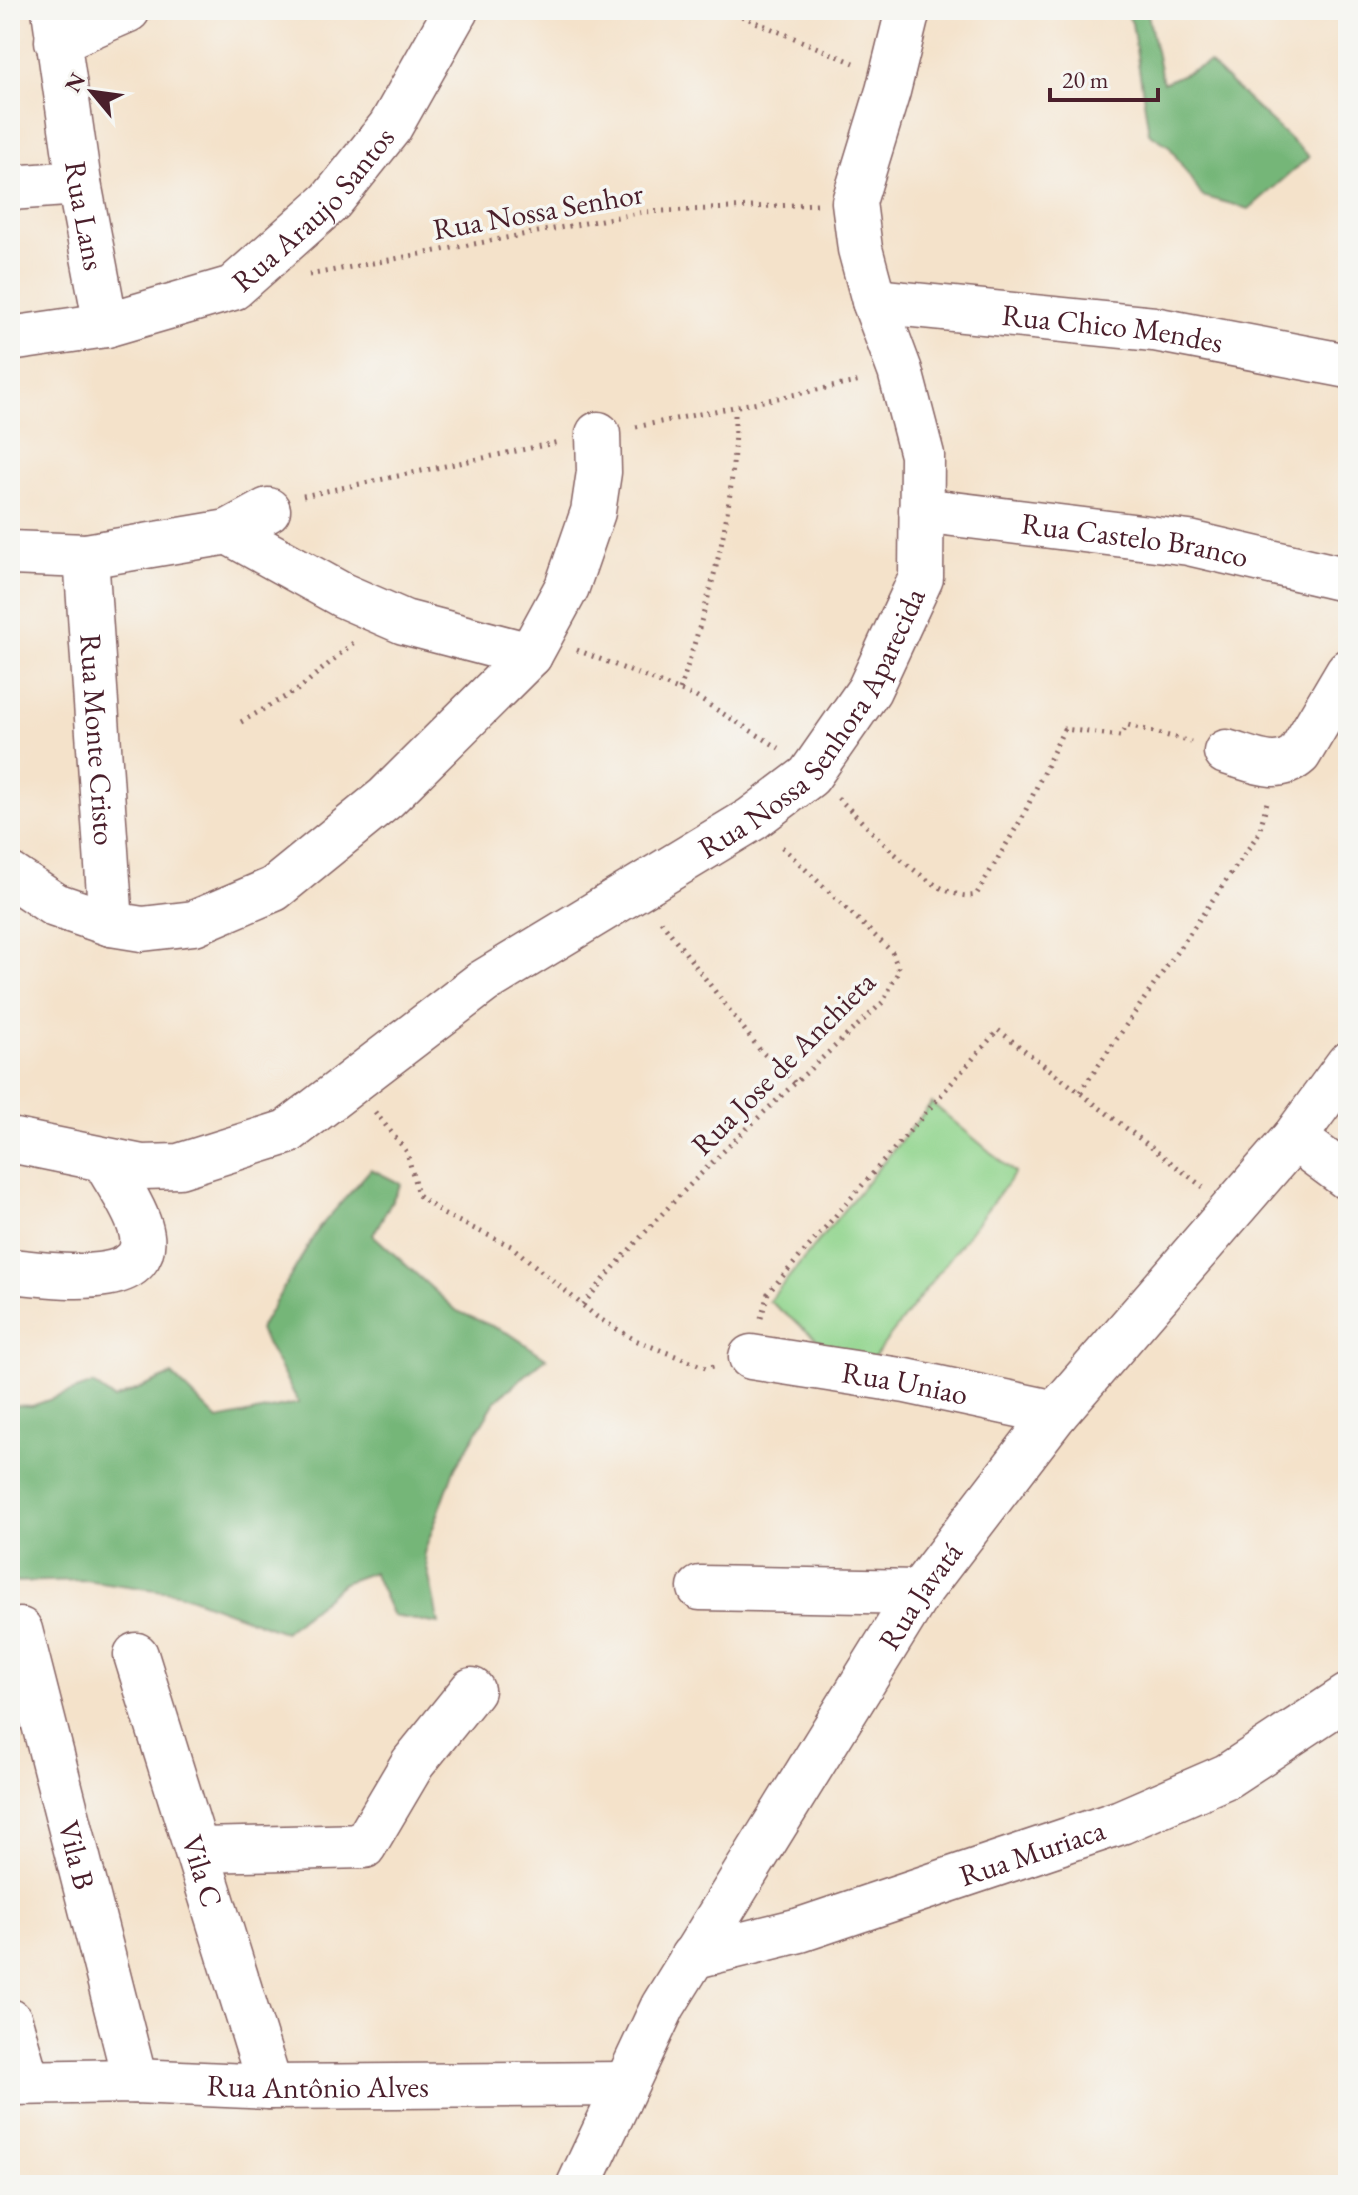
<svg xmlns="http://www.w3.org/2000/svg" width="1358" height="2195" viewBox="0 0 1358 2195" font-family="'EB Garamond',serif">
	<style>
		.green { fill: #90d48c; stroke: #6d7a5c; stroke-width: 2 }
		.forest { fill: #74b678; stroke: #5f6a52; stroke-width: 2 }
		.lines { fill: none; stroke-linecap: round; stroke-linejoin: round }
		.minor-casing { stroke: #866363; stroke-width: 47 }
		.path { stroke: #866363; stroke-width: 5; stroke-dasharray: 2 6; stroke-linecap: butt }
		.minor { stroke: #fff; stroke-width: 44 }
		.labels { text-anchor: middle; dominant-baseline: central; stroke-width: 7; stroke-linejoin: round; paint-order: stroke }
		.street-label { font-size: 30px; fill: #4a1f2b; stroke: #f6f6f2 }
	</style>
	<rect width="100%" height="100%" fill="#f6f6f2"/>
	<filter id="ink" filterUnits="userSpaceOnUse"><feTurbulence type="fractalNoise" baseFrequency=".0125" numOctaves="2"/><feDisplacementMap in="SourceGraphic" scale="16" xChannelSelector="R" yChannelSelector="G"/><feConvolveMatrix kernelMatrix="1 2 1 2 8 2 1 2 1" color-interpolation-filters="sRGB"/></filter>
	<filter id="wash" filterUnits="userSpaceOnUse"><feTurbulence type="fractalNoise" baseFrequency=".006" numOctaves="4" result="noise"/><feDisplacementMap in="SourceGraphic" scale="32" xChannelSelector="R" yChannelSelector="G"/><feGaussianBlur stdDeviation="1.8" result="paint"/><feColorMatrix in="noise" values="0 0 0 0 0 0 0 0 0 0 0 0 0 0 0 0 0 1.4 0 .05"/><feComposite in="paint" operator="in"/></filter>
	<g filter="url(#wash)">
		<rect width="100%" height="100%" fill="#f4e2ca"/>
		<path class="green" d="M932,1103L1015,1173L861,1374L769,1301Z"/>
		<g class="forest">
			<path d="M1125,10H1147L1163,83L1209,63L1309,157L1249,209L1202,196L1169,146L1149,133L1132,23Z"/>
			<path d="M371,1169L401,1184L373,1235L457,1311L510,1334L546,1358L496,1400L454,1470L424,1553L439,1624L393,1616L373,1572L343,1583L284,1632L178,1593L85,1580L10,1582V1405L32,1406L93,1384L114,1399L172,1375L218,1420L299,1403L259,1330L318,1229Z"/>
		</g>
	</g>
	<g filter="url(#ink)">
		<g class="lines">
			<g class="minor-casing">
				<g id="minor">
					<path id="s1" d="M54,10L79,183L106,325"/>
					<path d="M57,41L128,10"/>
					<path d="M10,188L79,183"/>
					<path id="s2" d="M874,301L1154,329L1348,366"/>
					<path id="s3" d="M10,339L106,325L233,288L331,201L390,127L456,10"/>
					<path id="s4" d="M921,510L1189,543L1348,580"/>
					<path d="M228,532L342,595L404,622L530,655"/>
					<path d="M10,553L86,556L228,532L268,510"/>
					<path id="s5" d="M86,556L111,924"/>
					<path d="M1226,752C1252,759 1277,774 1299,754L1348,671"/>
					<path d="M10,875L55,905L111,924L142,929L194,923L274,889L386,798L530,655L567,587L593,512L599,472L598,434"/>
					<path d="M1294,1138L1348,1178"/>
					<path id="s6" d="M10,1140L142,1167L179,1166L287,1132L483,982L752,819L809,776L869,690L921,578L922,455L900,371L874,301L860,249L854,202L888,91L908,10"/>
					<path d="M10,1271C47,1274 160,1294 140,1227C133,1204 116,1182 105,1161"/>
					<path id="s7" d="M751,1357L906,1381L1056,1413"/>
					<path d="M700,1588L919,1592"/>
					<path id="s8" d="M20,1630L135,2081"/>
					<path id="s9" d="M136,1655L270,2087"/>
					<path d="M199,1850L364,1846L413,1763L472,1690"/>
					<path id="s10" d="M692,1957L800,1930L1121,1822L1227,1776L1348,1696"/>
					<path d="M10,2021L27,2081"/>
					<path id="s11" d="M10,2083L135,2081L270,2087L625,2084"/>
					<path id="s12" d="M579,2185L663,2006L919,1592L1056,1413L1294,1138L1348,1064"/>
				</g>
			</g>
			<g class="path">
				<path d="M727,10L854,63"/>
				<path d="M309,275L644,212L817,204"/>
				<path d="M636,427L861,381"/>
				<path d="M303,496L559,442"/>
				<path d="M577,650L696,697L779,748"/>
				<path d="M680,690C711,590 736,515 735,409"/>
				<path d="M241,722L299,689L353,643"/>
				<path d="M838,798C867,825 935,905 976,895L1022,818L1064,729L1120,736L1128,725L1191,742"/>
				<path d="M661,921L760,1050L795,1083"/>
				<path d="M1080,1092L1259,833L1267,802"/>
				<path d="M375,1112L407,1152L418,1195L443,1214L511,1246L597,1317L635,1340L706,1368L714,1366"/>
				<path d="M583,1305C671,1194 779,1098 883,1002L899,970L892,952L781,846"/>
				<path d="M761,1318L768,1293L998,1030L1203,1187"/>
			</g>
			<use href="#minor" class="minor"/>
		</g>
	</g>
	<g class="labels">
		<g class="street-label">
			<text stroke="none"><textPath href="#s3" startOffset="342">Rua Araujo Santos</textPath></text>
			<text transform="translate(538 211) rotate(-10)">Rua Nossa Senhor</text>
			<text stroke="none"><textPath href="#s1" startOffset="208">Rua Lans</textPath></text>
			<text stroke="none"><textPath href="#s2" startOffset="240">Rua Chico Mendes</textPath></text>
			<text stroke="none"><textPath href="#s4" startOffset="216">Rua Castelo Branco</textPath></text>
			<text stroke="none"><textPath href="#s6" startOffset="960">Rua Nossa Senhora Aparecida</textPath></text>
			<text stroke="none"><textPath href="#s5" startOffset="184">Rua Monte Cristo</textPath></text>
			<text transform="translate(783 1063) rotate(-45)">Rua Jose de Anchieta</text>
			<text stroke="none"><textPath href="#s7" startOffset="156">Rua Uniao</textPath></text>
			<text stroke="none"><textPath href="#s12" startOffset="682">Rua Javatá</textPath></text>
			<text stroke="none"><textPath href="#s10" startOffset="356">Rua Muriaca</textPath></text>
			<text stroke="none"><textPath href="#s8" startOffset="232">Vila B</textPath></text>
			<text stroke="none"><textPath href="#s9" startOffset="226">Vila C</textPath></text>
			<text stroke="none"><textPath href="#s11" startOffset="308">Rua Antônio Alves</textPath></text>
		</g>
	</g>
	<rect width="1358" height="2195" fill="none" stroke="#f6f6f2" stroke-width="40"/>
	<g transform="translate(92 92) rotate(299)" stroke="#f6f6f2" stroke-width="6" paint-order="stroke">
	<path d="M0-6L14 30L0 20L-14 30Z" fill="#4a1f2b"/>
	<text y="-12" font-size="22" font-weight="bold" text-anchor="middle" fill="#4a1f2b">N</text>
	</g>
	<path d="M1050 88v12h108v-12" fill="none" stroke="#4a1f2b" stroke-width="4"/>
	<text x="1062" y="88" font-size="24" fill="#4a1f2b" stroke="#f6f6f2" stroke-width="6" paint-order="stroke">20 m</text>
</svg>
